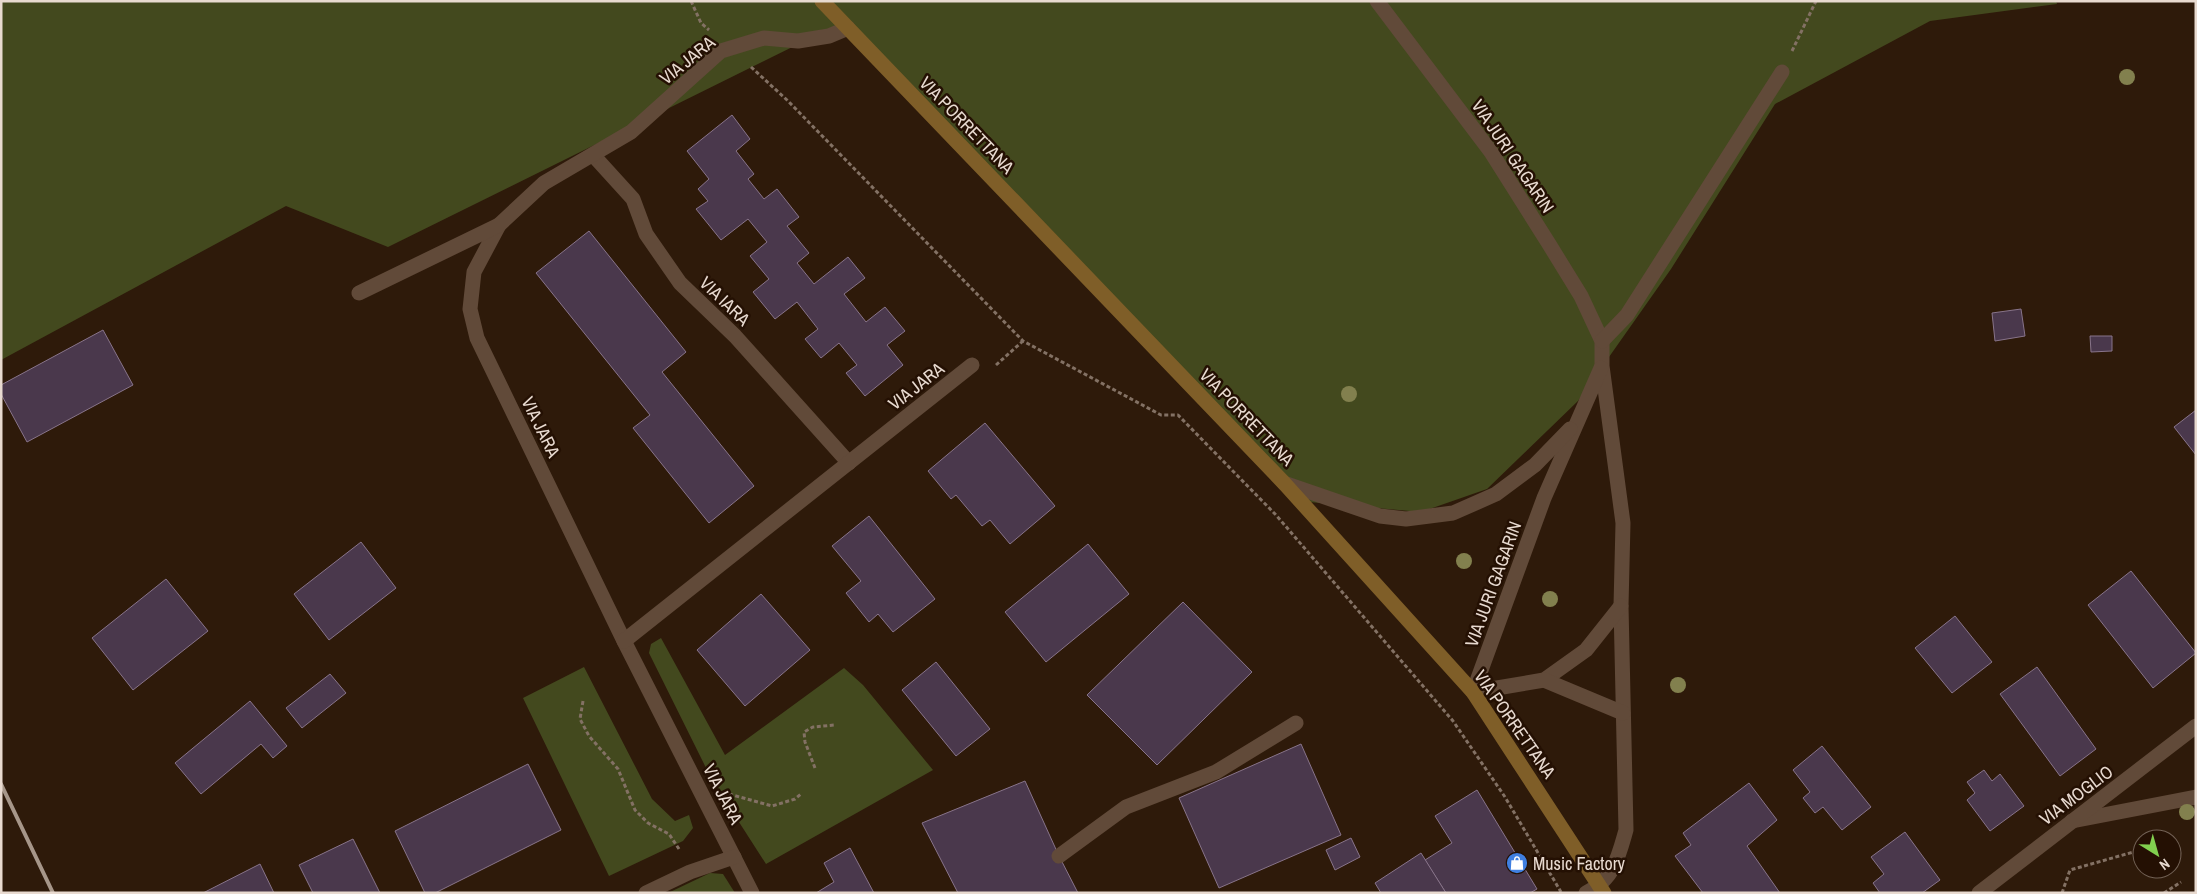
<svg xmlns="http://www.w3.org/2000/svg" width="2197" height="894" viewBox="0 0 2197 894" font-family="'Archivo Narrow',sans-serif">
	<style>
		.grass { fill: #43491e }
		.building { fill: #4a384c; stroke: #88748a }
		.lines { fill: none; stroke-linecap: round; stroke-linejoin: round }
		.path { stroke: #837164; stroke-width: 3; stroke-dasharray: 4 2.5; stroke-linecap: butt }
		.service { stroke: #614a39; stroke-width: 15 }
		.pedestrian { stroke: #614a39; stroke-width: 15 }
		.minor { stroke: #614a39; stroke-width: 15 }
		.secondary { stroke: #7f5e28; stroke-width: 15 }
		.rail { stroke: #a69689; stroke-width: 4 }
		.tree { fill: #82804e }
		.labels { text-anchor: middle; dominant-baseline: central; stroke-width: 5; stroke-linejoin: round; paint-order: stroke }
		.street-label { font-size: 18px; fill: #e8dad0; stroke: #241003 }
		.poi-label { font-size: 18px; fill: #e8dad0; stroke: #241003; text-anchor: start }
	</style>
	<rect width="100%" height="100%" fill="#2e1a0a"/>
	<g class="grass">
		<path d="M1,1H2056L2057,4L1930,21L1775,104L1671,269L1578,401L1487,489L1421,512L1309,502L839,24L388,247L286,206L1,360Z"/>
		<path d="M661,638L725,755L844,668L863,685L933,770L766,864L712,780L649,653L651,644Z"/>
		<path d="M584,667L652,799L675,821L689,815L693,828L683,841L609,876L523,698Z"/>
		<path d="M710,873L723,874L735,893H668Z"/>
	</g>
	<g class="building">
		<path d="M732,115L750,139L736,151L754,174L748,179L764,199L777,189L799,217L787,226L809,253L797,263L814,284L848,257L865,278L844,294L866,322L885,307L905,331L887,345L903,365L865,396L846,373L857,365L839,343L821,358L805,339L818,329L797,302L775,319L753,292L769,279L750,256L767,242L748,219L721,240L696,209L708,201L698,189L709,179L687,151Z"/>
		<path d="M589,231L686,352L662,372L754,486L709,523L633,428L650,415L536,273Z"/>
		<path d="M2021,309L2025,336L1995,341L1992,313Z"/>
		<path d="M103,330L133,385L27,442L1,394V385Z"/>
		<path d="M2090,336H2112V351L2091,352Z"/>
		<path d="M2196,410V455L2174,427Z"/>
		<path d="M985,423L1055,506L1010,544L990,520L982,526L956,495L951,499L928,471Z"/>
		<path d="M869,516L935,599L893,632L878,614L869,622L846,593L861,581L832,546Z"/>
		<path d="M361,542L396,588L329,640L294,594Z"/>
		<path d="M1088,544L1129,594L1046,662L1005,612Z"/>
		<path d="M2131,571L2196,653L2153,688L2088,605Z"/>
		<path d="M166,579L208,631L133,690L92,638Z"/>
		<path d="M761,594L810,650L745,706L697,650Z"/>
		<path d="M1183,602L1252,672L1157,765L1087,695Z"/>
		<path d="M1955,616L1992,662L1952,693L1915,648Z"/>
		<path d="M936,662L990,729L956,756L902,690Z"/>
		<path d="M2037,667L2096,749L2060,776L2000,694Z"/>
		<path d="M330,674L346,693L302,728L286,708Z"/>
		<path d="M250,701L287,746L273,758L261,744L201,794L175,763Z"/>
		<path d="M1301,744L1341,835L1219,888L1179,798Z"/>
		<path d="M1822,746L1871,807L1842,830L1823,807L1815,813L1803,798L1810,792L1793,770Z"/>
		<path d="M528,764L561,830L435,893H425L395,831Z"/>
		<path d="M1984,770L1992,781L2000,774L2024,806L1990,831L1967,800L1975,793L1967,782Z"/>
		<path d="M1025,781L1059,856L1078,893H958L922,823Z"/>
		<path d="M1749,783L1777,820L1747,846L1780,893H1703L1675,856L1691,845L1683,833Z"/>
		<path d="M1477,790L1537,889L1530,893H1446L1425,860L1452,843L1435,816Z"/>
		<path d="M1905,832L1940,880L1922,893H1880L1873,883L1884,874L1871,857Z"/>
		<path d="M1351,838L1360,857L1335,870L1326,850Z"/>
		<path d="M353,839L380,893H313L299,865Z"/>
		<path d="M850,848L874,893H816L834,882L824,863Z"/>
		<path d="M1421,853L1446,893H1381L1375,883Z"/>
		<path d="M260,864L274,893H203Z"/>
	</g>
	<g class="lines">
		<g class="path">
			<path d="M691,1L701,23L709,30"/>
			<path d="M1792,51L1816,1"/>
			<path d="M751,67L787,100L1023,341L1161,415H1178L1276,515L1453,721L1505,797L1561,892"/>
			<path d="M996,365L1023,341"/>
			<path d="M583,701L580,719L589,736L618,769L635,810L648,823L669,834L679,849"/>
			<path d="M815,768L805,742L804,732L813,727L835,725"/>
			<path d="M729,794L772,806L795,799L801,794"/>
			<path d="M2062,893L2070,870L2137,851L2142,852"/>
			<path d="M2164,893L2181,882"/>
		</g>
		<path class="service" d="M2072,821L2196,797"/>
		<path class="pedestrian" d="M1059,856L1126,807L1216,772L1296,723"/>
		<g class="minor">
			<path d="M1377,1L1491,152L1549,244L1581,296L1602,341V366L1623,523L1621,606L1626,830C1618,858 1614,879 1586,893"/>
			<path d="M593,155L633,199L646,234L680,283L735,336L849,463"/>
			<path d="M499,225L474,272L470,309L477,338L624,641L752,893"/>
			<path d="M359,293L499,225L544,183L631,132L721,51L764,38L798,41L829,36L848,28"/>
			<path d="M1602,341L1627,315L1782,72"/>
			<path d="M1601,368L1544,498L1473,692L1544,680L1586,650L1621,606"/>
			<path d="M1284,483L1380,516L1406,519L1453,513L1496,494L1535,465L1570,429"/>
			<path d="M624,641L972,365"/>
			<path d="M1544,680L1623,713"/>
			<path d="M646,893L690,872L734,857"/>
			<path d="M1979,893L2196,726"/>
		</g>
		<path class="secondary" d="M822,1L1284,483L1473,692L1604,893"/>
		<path class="rail" d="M1,784L53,893"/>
	</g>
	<g class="tree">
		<circle cx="2127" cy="77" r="8"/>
		<circle cx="1349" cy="394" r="8"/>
		<circle cx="1464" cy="561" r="8"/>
		<circle cx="1550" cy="599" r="8"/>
		<circle cx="1678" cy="685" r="8"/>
		<circle cx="2187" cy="812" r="8"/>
	</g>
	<defs>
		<g id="shop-disc" transform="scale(1.125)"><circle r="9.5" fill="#3f7fe0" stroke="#241003"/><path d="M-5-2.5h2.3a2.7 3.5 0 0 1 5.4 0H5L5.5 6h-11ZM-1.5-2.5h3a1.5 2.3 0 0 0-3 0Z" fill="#fff"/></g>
	</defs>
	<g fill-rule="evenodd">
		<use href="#shop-disc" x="1517" y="863"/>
	</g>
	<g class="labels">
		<g class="street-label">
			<text transform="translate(687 60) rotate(-39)">VIA JARA</text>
			<text transform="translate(967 125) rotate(46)">VIA PORRETTANA</text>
			<text transform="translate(1513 156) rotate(56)">VIA JURI GAGARIN</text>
			<text transform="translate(725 301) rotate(44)">VIA IARA</text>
			<text transform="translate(916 386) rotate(-38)">VIA JARA</text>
			<text transform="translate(1247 417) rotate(46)">VIA PORRETTANA</text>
			<text transform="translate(541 427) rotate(64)">VIA JARA</text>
			<text transform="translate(1493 584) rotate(-70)">VIA JURI GAGARIN</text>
			<text transform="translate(1515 724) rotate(55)">VIA PORRETTANA</text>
			<text transform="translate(723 794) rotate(63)">VIA JARA</text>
			<text transform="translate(2076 795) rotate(-37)">VIA MOGLIO</text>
		</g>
		<g class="poi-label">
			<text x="1533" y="863">Music Factory</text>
		</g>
	</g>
	<rect width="2197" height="894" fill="none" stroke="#e8dad0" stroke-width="5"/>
	<g transform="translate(2157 854) rotate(143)"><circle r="24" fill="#241003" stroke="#726155"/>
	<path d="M0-4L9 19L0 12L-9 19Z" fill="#82d04f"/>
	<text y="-8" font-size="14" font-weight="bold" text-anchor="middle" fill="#e8dad0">N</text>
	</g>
</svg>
